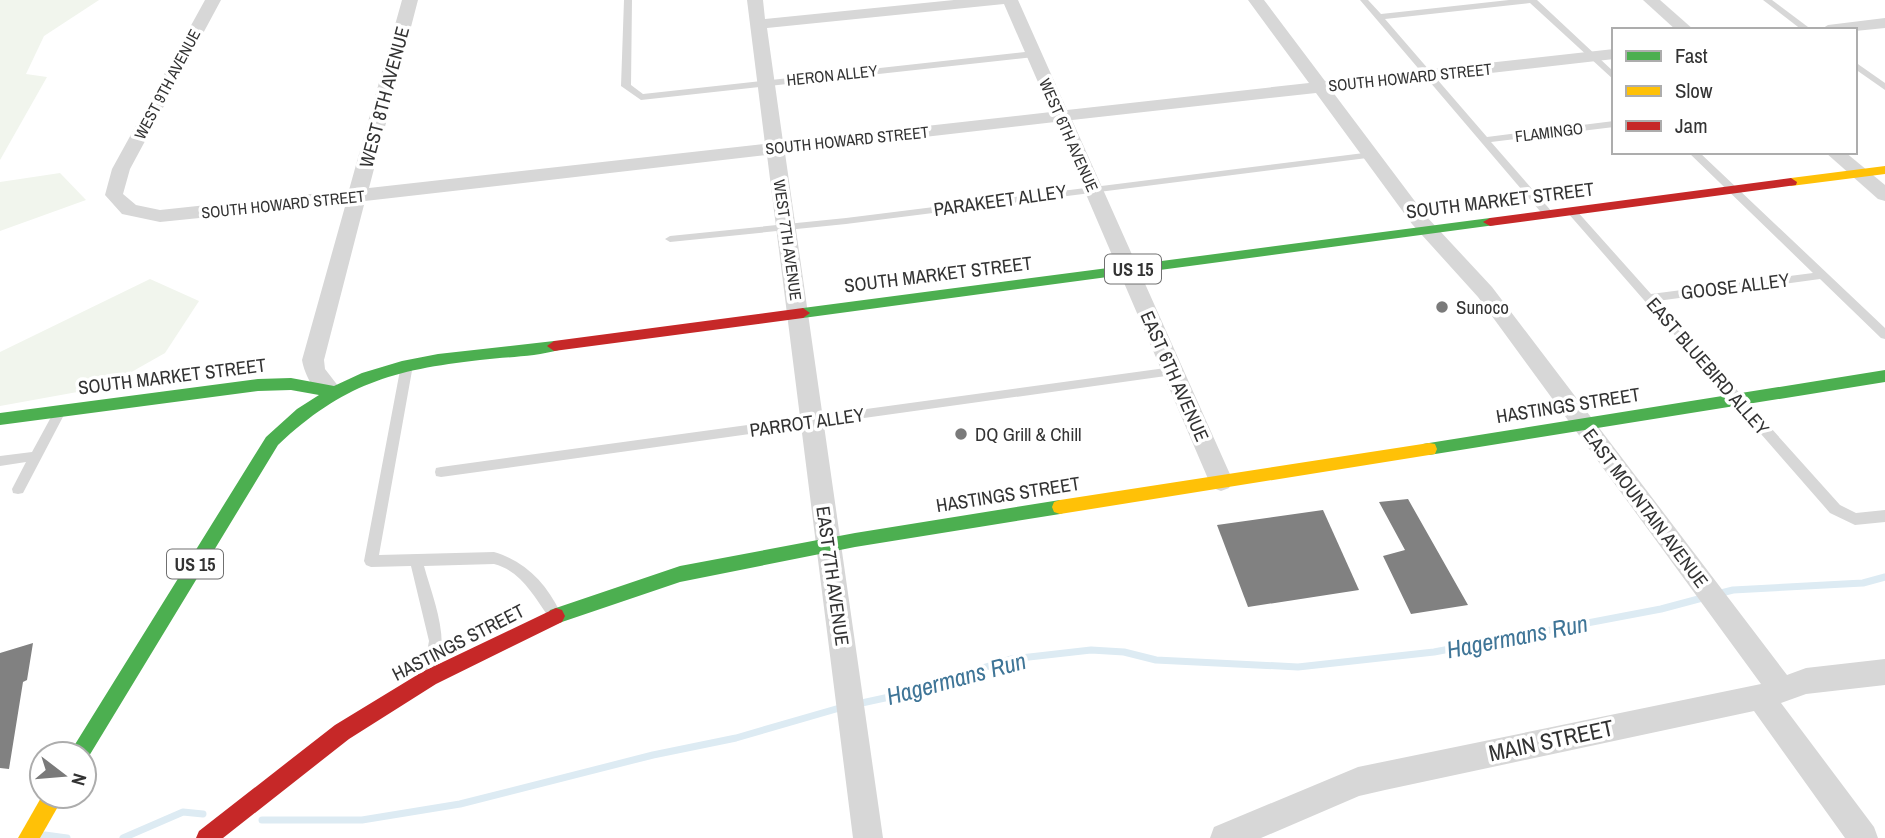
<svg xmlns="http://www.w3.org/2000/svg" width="1885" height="838" viewBox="0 0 1885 838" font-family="'Archivo Narrow',sans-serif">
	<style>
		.green { fill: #f1f5ed }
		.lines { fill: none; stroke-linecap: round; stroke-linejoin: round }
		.stream { stroke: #ddebf3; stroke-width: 7 }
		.building { fill: #818181 }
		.lane { fill: #d7d7d7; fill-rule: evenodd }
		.street { fill: #d7d7d7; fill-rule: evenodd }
		.fast { fill: #4caf50; fill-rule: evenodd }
		.slow { fill: #ffc107; fill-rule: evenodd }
		.jam { fill: #c62828; fill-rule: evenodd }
		.poi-dot { fill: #7a7a7a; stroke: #fff; stroke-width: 2.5 }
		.labels { text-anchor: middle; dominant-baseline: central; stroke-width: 7; stroke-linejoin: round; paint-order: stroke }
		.far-street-label { font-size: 16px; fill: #333; stroke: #fff }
		.shield { fill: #fff; stroke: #707070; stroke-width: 2 }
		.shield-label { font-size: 18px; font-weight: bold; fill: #333 }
		.street-label { font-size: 19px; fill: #333; stroke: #fff }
		.poi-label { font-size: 19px; fill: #333; stroke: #fff; text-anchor: start }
		.near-street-label { font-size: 23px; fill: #333; stroke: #fff }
		.near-water-label { font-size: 24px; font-style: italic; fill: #3f7597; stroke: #fff }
	</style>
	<rect width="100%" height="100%" fill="#fff"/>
	<g class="green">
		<path d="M0,0H99L44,36L26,74L47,77L0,160Z"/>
		<path d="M60,173L86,200L0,231V182Z"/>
		<path d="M150,279L199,301L165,353L105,387L0,406V352Z"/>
	</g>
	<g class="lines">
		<g class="stream">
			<path d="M1717,594L1733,590L1863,583L1885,577"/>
			<path d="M857,704L894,696L1011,659L1091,650L1124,652L1156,660L1298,667L1434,652L1661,609L1706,597"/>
			<path d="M262,820H362L460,804L653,755L736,738L843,707"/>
			<path d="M35,838L45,835L67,838"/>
			<path d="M123,838L183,812L203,814"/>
		</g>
	</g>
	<g class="building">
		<path d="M1408,499L1468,605L1411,614L1383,556L1405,550L1379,502Z"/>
		<path d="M1323,510L1359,590L1248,607L1217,525Z"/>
		<path d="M33,643L27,680L23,682L9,769L0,768V653Z"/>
	</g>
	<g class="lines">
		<g class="lane">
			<path d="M624,0H632L631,85L643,94L1034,51L1038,54L1034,57L641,100L621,86Z"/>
			<path d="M1360,0H1368L1381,14L1509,0H1537L1614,72V80L1530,3L1385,19L1487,137L1614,121V127L1491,142L1553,213V217H1545Z"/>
			<path d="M1763,0H1772L1812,30H1802Z"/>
			<path d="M1855,62L1885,83V90L1855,69Z"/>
			<path d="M1372,152L1377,155L1375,157L846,224L670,242L665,239L670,236L846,218Z"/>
			<path d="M1688,152H1699L1885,328V339L1881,338L1820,279L1657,301L1840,505L1856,513L1885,510V522L1855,525L1830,513L1567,212L1568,210H1576L1651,294L1813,273Z"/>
			<path d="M407,361L413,365L379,555L494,552C525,561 546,583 560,612L558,616L553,618L548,616C533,595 521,571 494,564L424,566C433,599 451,639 436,673L431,675L426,673L424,668L429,641L411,566L371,567L366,565L364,561L401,365Z"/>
			<path d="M1173,367L1179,371L1173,375L441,477L436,476L435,472L436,468L441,467Z"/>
			<path d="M60,406L64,408L66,411L23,493L18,494L13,493L12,489L26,462L0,466V456L32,452L56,408Z"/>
		</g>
		<g class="street">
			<path d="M205,0H221L130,169L123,194L136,205L160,210L349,190L402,0H418L369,188L765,144L747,0H763L765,19L954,0H1018L1067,110L1309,83L1248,0H1264L1325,81L1614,49V59L1332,91L1426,216L1492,287L1787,675L1806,668L1885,659V685L1806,694L1781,703L1874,827L1878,838H1845L1754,711L1385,790L1359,796L1261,838H1210L1214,827L1358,767L1761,684L1478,297L1412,224L1316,93L1072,120L1233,481L1229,488L1221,491L1213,488L1209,481L1055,122L785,153L883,838H853L767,155L365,201L324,360L325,369L342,391L339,397C318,403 305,377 302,360L346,203L160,222L122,214L105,195L112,169ZM1004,4L1051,112L783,142L767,28Z"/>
			<path d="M1643,0H1660L1694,30H1676Z"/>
			<path d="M1885,18V28L1855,31L1820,30L1828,25Z"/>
			<path d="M1825,152H1845L1885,185V201L1878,199Z"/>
		</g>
		<g class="fast">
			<path d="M1490,218L1495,219V225L803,318L796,313L803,308Z"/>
			<path d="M554,341L561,346L559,350C534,357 505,357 480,360C392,370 343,384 278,445L86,761L84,762V754H69L266,437L297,409L319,395L291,390L258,391L0,425V413L258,379L291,378L334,386L362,373L402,361L438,354Z"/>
			<path d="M1885,370V382L1429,455L1423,454L1421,449L1423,444L1429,443Z"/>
			<path d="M1060,500L1066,502L1068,507L1066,512L1060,514L855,547L680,582L556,624L550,622L547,616L550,610L680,566L855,533Z"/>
		</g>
		<g class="slow">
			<path d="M1885,166V174L1791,186L1785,182L1791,178Z"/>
			<path d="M1429,443L1435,444L1437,449L1435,454L1429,455L1060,514L1054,512L1052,507L1054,502L1060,500Z"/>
			<path d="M42,796H64L40,838H18Z"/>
		</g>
		<g class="jam">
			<path d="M1791,178L1797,182L1796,185L1490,226L1483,222L1490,218Z"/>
			<path d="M803,308L810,313L803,318L554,351L547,346L554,341Z"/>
			<path d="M556,608L562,610L565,616L562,622L436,684L349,739L223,838H196L199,831L335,725L422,672Z"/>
		</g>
	</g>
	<g class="poi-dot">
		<circle cx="1442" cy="307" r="7"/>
		<circle cx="961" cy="434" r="7"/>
	</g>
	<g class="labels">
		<g class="far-street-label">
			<text transform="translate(832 75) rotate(-6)">HERON ALLEY</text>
			<text transform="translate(1410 77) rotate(-6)">SOUTH HOWARD STREET</text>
			<text transform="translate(167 84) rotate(-62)">WEST 9TH AVENUE</text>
			<text transform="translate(1549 132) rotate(-7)">FLAMINGO</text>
			<text transform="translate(1069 135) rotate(66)">WEST 6TH AVENUE</text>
			<text transform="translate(847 140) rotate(-6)">SOUTH HOWARD STREET</text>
			<text transform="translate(283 204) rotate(-6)">SOUTH HOWARD STREET</text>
			<text transform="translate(788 240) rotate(82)">WEST 7TH AVENUE</text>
		</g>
		<g class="shield">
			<rect x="1105" y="254.5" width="56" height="29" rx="5"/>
			<rect x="167" y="549.5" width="56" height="29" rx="5"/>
		</g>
		<g class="shield-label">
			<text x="1133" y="269">US 15</text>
			<text x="195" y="564">US 15</text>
		</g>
		<g class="street-label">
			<text transform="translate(384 97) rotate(-75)">WEST 8TH AVENUE</text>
			<text transform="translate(1000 200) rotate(-8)">PARAKEET ALLEY</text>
			<text transform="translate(1500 200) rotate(-7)">SOUTH MARKET STREET</text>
			<text transform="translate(938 274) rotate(-7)">SOUTH MARKET STREET</text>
			<text transform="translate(1735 286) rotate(-7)">GOOSE ALLEY</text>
			<text transform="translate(1708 366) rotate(49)">EAST BLUEBIRD ALLEY</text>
			<text transform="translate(172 376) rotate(-7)">SOUTH MARKET STREET</text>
			<text transform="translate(1175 376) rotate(66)">EAST 6TH AVENUE</text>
			<text transform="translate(1568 405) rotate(-9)">HASTINGS STREET</text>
			<text transform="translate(807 422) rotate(-8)">PARROT ALLEY</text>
			<text transform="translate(1008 494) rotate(-9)">HASTINGS STREET</text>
			<text transform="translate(1646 508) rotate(53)">EAST MOUNTAIN AVENUE</text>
			<text transform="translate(833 576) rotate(82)">EAST 7TH AVENUE</text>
			<text transform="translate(458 642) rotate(-27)">HASTINGS STREET</text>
		</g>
		<g class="poi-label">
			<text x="1456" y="307">Sunoco</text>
			<text x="975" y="434">DQ Grill &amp; Chill</text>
		</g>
		<g class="near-street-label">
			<text transform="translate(1551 740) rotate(-12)">MAIN STREET</text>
		</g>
		<g class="near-water-label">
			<text transform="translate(1517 636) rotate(-11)">Hagermans Run</text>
			<text transform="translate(956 678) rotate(-15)">Hagermans Run</text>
		</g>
	</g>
	<rect x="1612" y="28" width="245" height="126" fill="#ffffff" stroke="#adadad" stroke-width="2"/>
	<rect x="1626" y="51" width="35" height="10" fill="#4caf50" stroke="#adadad" stroke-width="2"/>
	<text x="1675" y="63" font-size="21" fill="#333333">Fast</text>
	<rect x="1626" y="86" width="35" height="10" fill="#ffc107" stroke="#adadad" stroke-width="2"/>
	<text x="1675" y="98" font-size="21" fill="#333333">Slow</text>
	<rect x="1626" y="121" width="35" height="10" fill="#c62828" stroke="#adadad" stroke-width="2"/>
	<text x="1675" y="133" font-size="21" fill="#333333">Jam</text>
	<g transform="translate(63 775) rotate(106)"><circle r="33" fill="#ffffff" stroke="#adadad" stroke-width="2"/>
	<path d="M0-5L12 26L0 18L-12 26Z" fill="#7a7a7a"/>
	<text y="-10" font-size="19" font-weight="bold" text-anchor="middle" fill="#333333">N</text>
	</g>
</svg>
